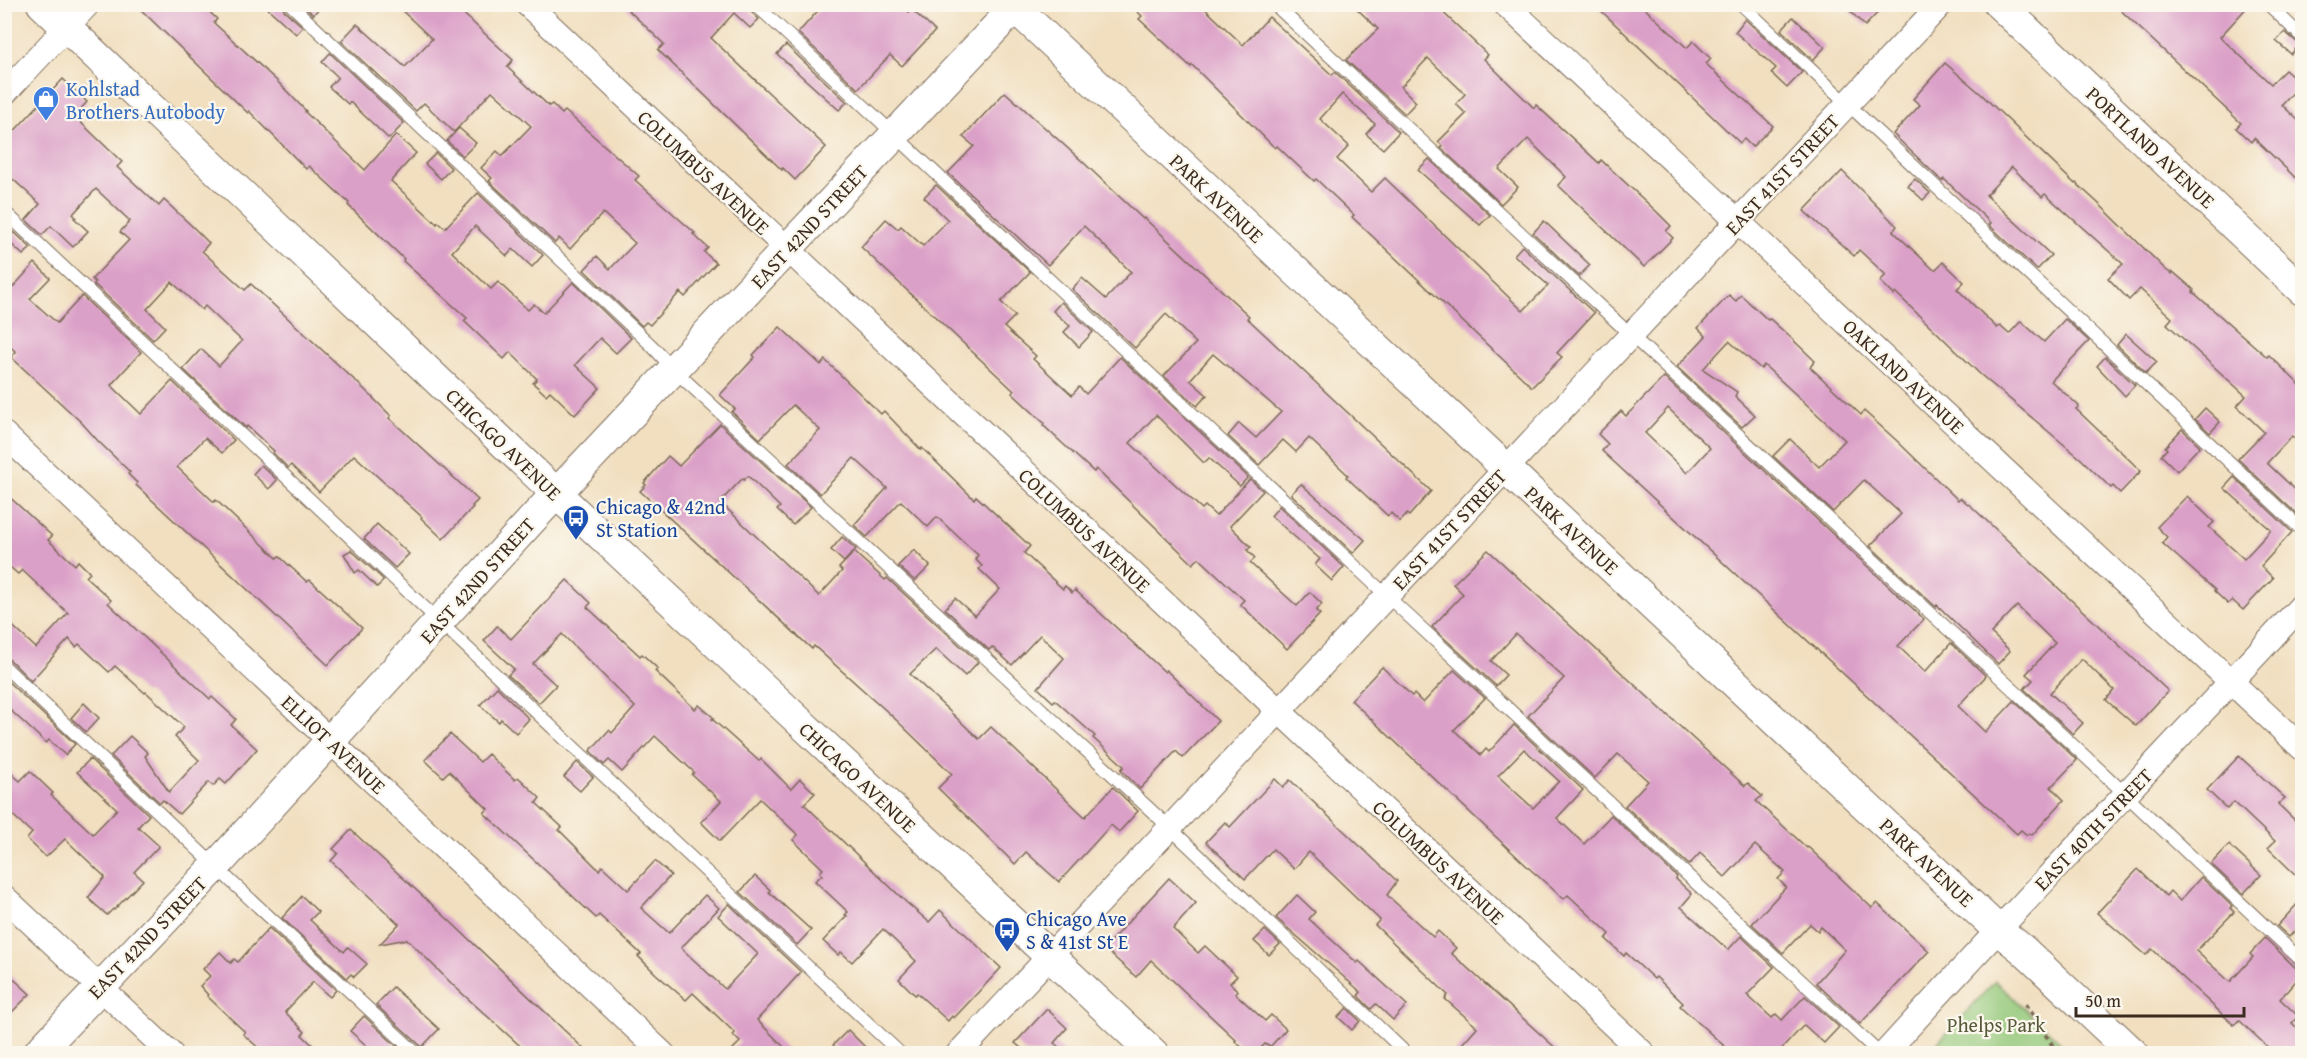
<svg xmlns="http://www.w3.org/2000/svg" width="2307" height="1058" viewBox="0 0 2307 1058" font-family="'Gentium Book Plus',serif">
	<style>
		.green { fill: #93c879; stroke: #67794c; stroke-width: 1.5 }
		.building { fill: #dba0c8; fill-rule: evenodd }
		.lines { fill: none; stroke-linecap: round; stroke-linejoin: round }
		.service-casing { stroke: #7b6957; stroke-width: 14 }
		.minor-casing { stroke: #7b6957; stroke-width: 26 }
		.tertiary-casing { stroke: #7b6957; stroke-width: 32 }
		.path { stroke: #7b6957; stroke-width: 4; stroke-dasharray: 4.5 4.5; stroke-linecap: butt }
		.service { stroke: #fff; stroke-width: 12 }
		.minor { stroke: #fff; stroke-width: 24 }
		.tertiary { stroke: #fff; stroke-width: 30 }
		.labels { text-anchor: middle; dominant-baseline: central; stroke-width: 4.5; stroke-linejoin: round; paint-order: stroke }
		.shop-label { font-size: 20px; fill: #366cbe; stroke: #fbf7ec; text-anchor: start }
		.street-label { font-size: 20px; fill: #3b2a1e; stroke: #fbf7ec }
		.transit-label { font-size: 20px; fill: #164399; stroke: #fbf7ec; text-anchor: start }
		.park-label { font-size: 20px; fill: #555939; stroke: #fbf7ec }
	</style>
	<rect width="100%" height="100%" fill="#fbf7ec"/>
	<filter id="ink" filterUnits="userSpaceOnUse"><feTurbulence type="fractalNoise" baseFrequency=".0167" numOctaves="2"/><feDisplacementMap in="SourceGraphic" scale="12" xChannelSelector="R" yChannelSelector="G"/><feConvolveMatrix kernelMatrix="1 2 1 2 8 2 1 2 1" color-interpolation-filters="sRGB"/></filter>
	<filter id="wash" filterUnits="userSpaceOnUse"><feTurbulence type="fractalNoise" baseFrequency=".008" numOctaves="4" result="noise"/><feDisplacementMap in="SourceGraphic" scale="24" xChannelSelector="R" yChannelSelector="G"/><feGaussianBlur stdDeviation="1.35" result="paint"/><feColorMatrix in="noise" values="0 0 0 0 0 0 0 0 0 0 0 0 0 0 0 0 0 1.4 0 .05"/><feComposite in="paint" operator="in"/></filter>
	<g filter="url(#wash)">
		<rect width="100%" height="100%" fill="#f1dfc0"/>
		<path class="green" d="M1995,981L2072,1053H1928Z"/>
		<g id="blocks">
			<g class="building">
				<path d="M135,4H201L217,19L214,23L277,81L306,111L305,112L365,170L396,135L416,153L391,181L437,224L438,222L445,228L478,193L543,255L532,267L513,249L507,256L475,226L452,252L491,289L498,282L528,310L534,304L544,313L573,282L631,338L616,353L600,338L575,365L600,388L575,415L550,391L546,395L533,383L537,379L510,352L504,359L464,321L467,318L403,261L404,259L348,205L349,203L309,166L306,169L249,111L248,113Z"/>
				<path d="M263,4H282L284,10L303,27L296,34Z"/>
				<path d="M303,4H323L313,15Z"/>
				<path d="M395,4H453L513,60L507,67L549,106L552,104L562,114L565,111L639,176L635,180L695,233L693,234L708,248L704,252L716,263L685,297L680,292L650,325L646,322L642,326L584,270L597,256L610,269L635,243L603,213L570,249L559,238L555,243L489,181L492,178L481,168L497,151L502,156L531,126L492,91L454,132L424,103L416,111L341,41L357,24L405,67L432,39Z"/>
				<path d="M622,4H747L749,10L759,19L750,28L734,13L711,38L826,147L795,180L783,168L782,170L658,50L664,44Z"/>
				<path d="M824,4H901L909,12L911,9L935,31L902,66L890,55L858,89L798,33Z"/>
				<path d="M1129,4H1200L1243,45L1269,17L1332,75L1335,72L1399,132L1383,149L1366,134L1375,124L1342,94L1320,119L1349,146L1337,159L1371,192L1385,178L1523,311L1548,285L1514,255L1522,246L1594,313L1557,353L1562,357L1532,387L1352,217L1354,215L1316,179L1314,181L1277,146L1275,148L1192,65L1191,67L1139,19L1142,16Z"/>
				<path d="M1352,4H1434L1488,55L1484,59L1534,108L1536,105L1599,163L1601,160L1657,212L1671,226L1666,231L1673,238L1644,267L1558,185L1566,177L1528,139L1499,169L1518,187L1501,204L1441,148L1443,146L1438,142L1466,114L1456,104L1465,94L1428,58L1401,87L1416,102L1405,114L1346,60L1378,29Z"/>
				<path d="M1594,4H1640L1687,48L1693,41L1711,59L1706,64L1773,126L1752,147L1744,139L1740,143Z"/>
				<path d="M1843,4H1886L1865,26Z"/>
				<path d="M2114,4H2250L2220,37L2271,84L2285,70L2301,84L2282,105L2302,124V184L2254,138L2251,142L2236,128L2241,123Z"/>
				<path d="M1793,17L1825,47L1813,60L1781,30Z"/>
				<path d="M1745,19L1802,72L1787,88L1771,73L1776,68L1735,32Z"/>
				<path d="M2285,32L2300,45L2291,54L2276,41Z"/>
				<path d="M786,45L847,102L839,110L777,54Z"/>
				<path d="M330,53L404,123L389,139L350,102L348,104L329,87L338,77L322,62Z"/>
				<path d="M1945,63L1981,94L2075,184L2076,183L2098,203L2166,270L2172,274L2173,272L2194,290L2193,292L2267,357L2269,355L2302,387V446L2292,436L2267,463L2302,496V519L2238,459L2264,432L2237,406L2246,396L2167,324L2172,318L2140,289L2129,300L2108,278L2123,264L2045,194L2042,197L2012,167L1986,195L2051,255L2037,270L1989,225L1991,223L1944,179L1942,181L1893,134L1920,105L1913,99Z"/>
				<path d="M63,79L87,102L74,116L122,162L117,167L159,206L164,200L193,227L209,243L202,251L245,290L251,284L362,387L391,416L389,418L478,500L472,506L473,507L443,539L421,518L422,517L354,455L319,492L291,465L288,468L273,453L274,451L247,426L246,428L183,369L201,349L219,366L242,341L205,306L202,310L172,282L147,309L165,327L153,340L94,284L95,282L92,279L129,240L120,232L130,221L96,189L73,214L76,217L74,218L88,231L73,247L51,226L42,235L26,220L40,204L4,171V142Z"/>
				<path d="M1005,92L1083,162L1143,219L1144,218L1249,316L1247,318L1431,491L1409,516L1407,514L1400,522L1391,513L1388,516L1346,477L1348,475L1309,438L1296,452L1283,440L1259,465L1228,436L1239,423L1256,438L1281,412L1213,354L1190,380L1207,395L1197,406L1164,376L1196,343L1166,314L1135,348L1072,289L1082,278L1106,299L1131,272L1084,226L1048,265L948,173L974,146L963,137Z"/>
				<path d="M459,128L476,143L463,156L447,141Z"/>
				<path d="M436,153L451,168L441,179L425,164Z"/>
				<path d="M1429,159L1490,215L1480,225L1418,170Z"/>
				<path d="M1842,171L1897,226L1893,231L1933,269H1936L1943,262L1964,282L1957,289L1997,328L2000,326L2009,334L2021,321L2044,342L2065,319L2089,341L2051,381L2079,406L2076,409L2141,471L2120,493L2113,486L2111,488L2080,458L1981,375L1896,293L1894,295L1880,281L1886,275L1859,250L1854,256L1804,211Z"/>
				<path d="M1915,179L1930,193L1923,200L1908,186Z"/>
				<path d="M936,185L1030,272L1001,302L1015,316L1004,327L1036,356L1033,359L1072,395L1079,387L1086,394L1120,357L1248,477L1240,486L1209,458L1204,463L1156,415L1130,443L1202,509L1205,506L1216,516L1250,479L1263,491L1230,526L1251,547L1247,550L1255,558L1250,563L1297,606L1310,592L1322,604L1316,611L1320,614L1287,649L1240,604L1244,600L1199,558L1193,564L1096,469L1094,472L1062,443L1043,425L1044,423L1012,393L1014,391L861,247L886,219L898,229L901,226L923,246L948,220L924,197Z"/>
				<path d="M1544,221L1590,265L1579,276L1533,233Z"/>
				<path d="M14,232L31,248L23,255L7,240Z"/>
				<path d="M35,263L50,278L30,299L57,323L82,296L141,352L111,385L141,414L172,381L234,440L222,453L205,438L177,467L214,502L216,500L277,558L279,556L307,582L310,580L362,628L328,665L136,485L137,483L128,474L130,472L99,442L81,422L11,357L16,352L4,341V297Z"/>
				<path d="M1729,295L1736,301L1741,295L1768,320L1770,319L1789,336L1815,361L1810,367L1861,415L1864,411L1896,440L1958,500L1960,498L1972,507L2168,691L2136,726L2106,700L2114,690L2082,659L2050,693L2083,723L2073,734L2024,689L2033,680L2026,674L2055,643L2017,606L1991,633L2010,651L1998,664L1937,605L1936,607L1870,546L1901,514L1864,480L1833,512L1773,456L1790,439L1819,467L1845,440L1764,365L1761,369L1729,341L1703,369L1737,392L1735,396L1755,415L1742,427L1677,367L1706,336L1698,328Z"/>
				<path d="M1061,302L1093,332L1079,347L1064,332L1070,326L1053,311Z"/>
				<path d="M780,327L821,365L825,360L881,414L884,411L921,450L922,448L974,499L976,496L1030,546L1024,553L1063,589L1065,586L1072,593L1075,590L1165,672L1166,670L1218,721L1183,758L1176,751L1140,789L1121,770L1124,766L1093,738L1095,736L1055,700L1053,702L1038,688L1064,658L1040,635L1012,665L992,647L989,650L945,609L955,598L975,616L1000,589L979,569L982,566L975,559L978,555L937,517L928,527L901,501L867,537L854,525L887,488L854,458L820,494L788,464L820,430L793,405L760,439L732,412L735,409L720,395L755,357L753,355Z"/>
				<path d="M2126,334L2157,362L2146,373L2117,345Z"/>
				<path d="M2105,357L2135,385L2125,396L2097,366Z"/>
				<path d="M1664,377L1924,619L1898,646L1925,672L1951,643L1986,676L1958,706L1985,732L2014,701L2077,760L2051,787L2064,800L2032,835L2029,833L2027,835L2021,830L2017,834L1602,451L1608,444L1598,434L1621,411L1626,416ZM1668,408L1710,448L1687,473L1645,433Z"/>
				<path d="M2205,408L2220,422L2210,433L2195,419Z"/>
				<path d="M720,424L811,507L793,525L777,510L780,507L748,476L744,480L743,478L720,502L819,596L842,571L839,568L854,552L885,580L887,578L978,662L965,676L936,649L910,674L979,739L991,727L1085,817L1113,787L1138,811L1119,832L1111,825L1059,882L1026,852L1015,864L938,788L952,774L891,715L814,646L812,649L640,491L646,485L644,483L668,456L679,466Z"/>
				<path d="M2182,429L2200,446L2177,471L2161,455L2167,449L2165,447Z"/>
				<path d="M261,465L277,480L269,489L253,474Z"/>
				<path d="M2234,477L2292,532L2261,566L2273,578L2243,610L2232,600L2228,604L2214,591L2215,590L2162,543L2167,537L2157,527L2187,496L2214,522L2209,527L2244,559L2271,530L2224,488Z"/>
				<path d="M1301,484L1365,540L1353,553L1291,494Z"/>
				<path d="M4,492L52,536L48,540L75,565L78,561L90,573L86,577L111,600L108,603L210,699L212,697L236,719L231,725L257,749L226,784L220,779L213,786L209,782L179,814L163,800L160,803L111,756L130,736L148,753L145,756L169,792L199,760L175,737L184,727L146,692L145,693L115,666L109,672L79,644L76,647L69,639L31,681L10,660L4,658V618L36,648L68,613L22,570L18,574L4,562Z"/>
				<path d="M1279,506L1344,567L1332,581L1315,565L1320,559L1271,516Z"/>
				<path d="M377,524L409,554L395,568L364,539Z"/>
				<path d="M842,537L856,549L844,562L831,550Z"/>
				<path d="M351,550L384,580L377,587L359,570L355,573L344,554Z"/>
				<path d="M914,550L930,566L915,581L898,566Z"/>
				<path d="M1488,550L1723,766L1745,786L1748,783L1762,796L1756,801L1807,848L1808,847L1872,908L1877,903L1929,951L1860,1024L1816,983L1845,950L1821,927L1818,931L1810,924L1783,953L1752,924L1786,887L1778,879L1785,872L1755,845L1725,877L1700,853L1689,865L1625,806L1648,781L1618,754L1595,778L1528,716L1564,678L1516,634L1491,661L1506,675L1496,686L1432,627L1463,594L1453,584Z"/>
				<path d="M567,580L591,603L587,607L640,656L642,654L658,669L655,671L695,709L699,705L714,718L712,719L759,761L761,759L791,789L800,779L815,793L804,804L907,903L929,922L940,910L1001,968L954,1018L952,1016L948,1021L917,993L915,995L899,979L916,961L883,929L852,962L841,952L838,955L823,941L847,916L845,915L848,912L815,881L822,875L820,872L823,869L793,840L798,835L760,799L720,841L701,822L721,801L692,775L694,772L655,736L622,772L609,760L604,765L590,751L609,730L612,733L635,707L562,634L533,664L556,685L539,703L508,675L514,669L484,641L497,626L511,639Z"/>
				<path d="M1382,667L1412,696L1414,694L1423,703L1454,670L1485,698L1454,730L1481,755L1486,749L1489,752L1514,725L1583,790L1557,818L1584,844L1611,815L1677,877L1676,879L1692,894L1681,907L1728,950L1741,936L1774,967L1747,995L1772,1018L1776,1014L1782,1020L1805,996L1839,1027L1824,1043L1804,1025L1778,1053H1732L1680,1006L1683,1003L1656,977L1654,979L1626,953L1624,956L1606,939L1610,934L1568,895L1564,899L1531,870L1351,700ZM1524,749L1559,781L1533,808L1498,776Z"/>
				<path d="M4,678L75,744L65,755L49,740L46,743L7,707L4,710Z"/>
				<path d="M497,687L529,719L516,733L501,719L499,722L480,705Z"/>
				<path d="M84,703L99,718L86,732L71,718Z"/>
				<path d="M450,734L480,762L488,754L515,780L518,777L540,798L536,803L562,827L559,830L599,870L602,866L628,890L655,861L671,875L641,908L669,933L705,895L719,908L681,948L725,989L758,954L718,916L729,904L801,972L757,1020L790,1053H729L740,1042L733,1035L735,1033L693,993L686,1000L656,974L638,956L641,954L599,915L596,918L484,813L488,809L449,771L443,777L425,760Z"/>
				<path d="M2239,756L2285,798L2278,804L2302,827V881L2268,848L2275,841L2234,802L2227,809L2207,790Z"/>
				<path d="M90,759L149,815L138,827L159,846L134,872L143,880L114,910L113,909L107,915L88,898L105,877L65,839L46,857L27,839L32,833L4,807V767L20,781L30,771L53,793L51,795L93,834L117,809L77,772Z"/>
				<path d="M577,762L593,777L580,791L564,777Z"/>
				<path d="M1275,779L1283,787L1290,780L1397,881L1387,895L1433,937L1438,931L1456,948L1451,953L1561,1053H1454L1477,1027L1445,999L1448,995L1375,925L1380,920L1309,852L1294,869L1273,849L1245,879L1206,842L1225,822L1230,827Z"/>
				<path d="M351,830L453,924L588,1053H528L455,987L407,939L380,944L399,924L331,861L338,853L333,849Z"/>
				<path d="M2229,845L2261,875L2243,894L2211,864Z"/>
				<path d="M2138,869L2166,896L2170,891L2180,901L2201,877L2232,906L2230,908L2234,912L2196,951L2230,982L2253,957L2250,954L2265,938L2302,974L2280,999L2298,1016L2292,1023L2302,1033V1046L2296,1053H2274L2239,1020L2234,1025L2152,949L2146,955L2097,913Z"/>
				<path d="M755,876L770,890L769,892L811,930L797,945L740,892Z"/>
				<path d="M1169,878L1196,903L1173,929L1198,953L1205,946L1237,976L1230,983L1238,991L1235,993L1265,1021L1271,1015L1286,1029L1270,1047L1265,1044L1256,1053H1248L1235,1041L1236,1040L1151,960L1136,977L1104,948Z"/>
				<path d="M1297,895L1315,912L1309,919L1357,963L1359,961L1407,1005L1393,1020L1376,1004L1371,1009L1358,996L1361,992L1276,918Z"/>
				<path d="M302,896L318,912L310,920L344,952L348,947L367,964L354,977L351,974L347,978L282,918Z"/>
				<path d="M2302,899V923L2289,937L2277,926Z"/>
				<path d="M269,928L336,990L330,997L313,982L285,1012L305,1032L302,1035L321,1053H264L243,1034L245,1032L207,996L208,995L200,986L210,976L203,969L220,952L231,963L234,959L238,962Z"/>
				<path d="M1265,930L1280,944L1269,955L1254,941Z"/>
				<path d="M4,970L30,994L4,1020Z"/>
				<path d="M393,987L439,1029L422,1047L376,1005Z"/>
				<path d="M1347,1008L1360,1021L1352,1030L1338,1017Z"/>
				<path d="M1047,1009L1067,1028L1054,1043L1066,1053H1027L1015,1043Z"/>
				<path d="M364,1016L404,1053H375L350,1031Z"/>
				<path d="M848,1030L871,1053H842L833,1045Z"/>
			</g>
		</g>
	</g>
	<g filter="url(#ink)">
		<use href="#blocks" fill-opacity="0" stroke="#7b6957" stroke-width="1.5"/>
		<g class="lines">
			<g class="service-casing">
				<g id="service">
					<path d="M290,4L652,346L674,370L1169,827L1407,1054"/>
					<path d="M755,4L1387,596L1880,1054"/>
					<path d="M1274,4L2104,774L2302,961"/>
					<path d="M1741,4L2302,530"/>
					<path d="M2268,4L2302,37"/>
					<path d="M4,211L459,640L901,1054"/>
					<path d="M4,666L234,884L417,1054"/>
				</g>
			</g>
			<g class="minor-casing">
				<g id="minor">
					<path d="M527,4L1644,1054"/>
					<path d="M1505,4L2302,748"/>
					<path d="M4,94L88,4"/>
					<path d="M4,434L663,1054"/>
					<path d="M4,897L171,1054"/>
					<path d="M958,1054L1941,4"/>
					<path d="M1884,1054C2022,902 2164,755 2302,605"/>
				</g>
			</g>
			<g class="tertiary-casing">
				<g id="tertiary">
					<path d="M42,4L577,513L1154,1054"/>
					<path d="M1011,4L1997,929L2022,949L2134,1054"/>
					<path d="M1999,4L2302,290"/>
					<path d="M37,1054L216,866L539,512L1018,4"/>
				</g>
			</g>
			<path class="path" d="M2026,1004L2058,1054"/>
			<use href="#service" class="service"/>
			<use href="#minor" class="minor"/>
			<use href="#tertiary" class="tertiary"/>
		</g>
	</g>
	<defs>
		<g id="shop-pin" transform="scale(1.35)"><path d="M0 17L-7.5 6A9.5 9.5 0 1 1 7.5 6Z" fill="#3f7fe0" stroke="#fbf7ec"/><path d="M-5-2.5h2.3a2.7 3.5 0 0 1 5.4 0H5L5.5 6h-11ZM-1.5-2.5h3a1.5 2.3 0 0 0-3 0Z" fill="#fff"/></g>
		<g id="bus-pin" transform="scale(1.35)"><path d="M0 17L-7.5 6A9.5 9.5 0 1 1 7.5 6Z" fill="#1a4fb4" stroke="#fbf7ec"/><path d="M-5-6H5V4H4V6H2V4H-2V6H-4V4H-5ZM-3.5-4V0h7V-4ZM-3.5 1.2v1.5H-2V1.2ZM2 1.2v1.5H3.5V1.2Z" fill="#fff"/></g>
	</defs>
	<g fill-rule="evenodd">
		<use href="#shop-pin" x="46" y="99"/>
		<use href="#bus-pin" x="576" y="518"/>
		<use href="#bus-pin" x="1007" y="930"/>
	</g>
	<g class="labels">
		<g class="shop-label">
			<text x="66" y="88">Kohlstad<tspan x="66" dy="23">Brothers Autobody</tspan></text>
		</g>
		<g class="street-label">
			<text transform="translate(2151 147) rotate(43)">PORTLAND AVENUE</text>
			<text transform="translate(704 172) rotate(43)">COLUMBUS AVENUE</text>
			<text transform="translate(1782 174) rotate(-47)">EAST 41ST STREET</text>
			<text transform="translate(1217 198) rotate(43)">PARK AVENUE</text>
			<text transform="translate(809 226) rotate(-47)">EAST 42ND STREET</text>
			<text transform="translate(1904 376) rotate(43)">OAKLAND AVENUE</text>
			<text transform="translate(504 444) rotate(44)">CHICAGO AVENUE</text>
			<text transform="translate(1449 529) rotate(-47)">EAST 41ST STREET</text>
			<text transform="translate(1085 530) rotate(43)">COLUMBUS AVENUE</text>
			<text transform="translate(1572 530) rotate(43)">PARK AVENUE</text>
			<text transform="translate(477 580) rotate(-48)">EAST 42ND STREET</text>
			<text transform="translate(334 744) rotate(43)">ELLIOT AVENUE</text>
			<text transform="translate(858 777) rotate(43)">CHICAGO AVENUE</text>
			<text transform="translate(2093 829) rotate(-46)">EAST 40TH STREET</text>
			<text transform="translate(1439 862) rotate(43)">COLUMBUS AVENUE</text>
			<text transform="translate(1927 862) rotate(43)">PARK AVENUE</text>
			<text transform="translate(147 937) rotate(-46)">EAST 42ND STREET</text>
		</g>
		<g class="transit-label">
			<text x="596" y="506">Chicago &amp; 42nd<tspan x="596" dy="23">St Station</tspan></text>
			<text x="1026" y="918">Chicago Ave<tspan x="1026" dy="23">S &amp; 41st St E</tspan></text>
		</g>
		<g class="park-label">
			<text x="1996" y="1024">Phelps Park</text>
		</g>
	</g>
	<rect width="2307" height="1058" fill="none" stroke="#fbf7ec" stroke-width="24"/>
	<path d="M2076 1007v9h168v-9" fill="none" stroke="#3b2a1e" stroke-width="3"/>
	<text x="2085" y="1007" font-size="18" fill="#3b2a1e" stroke="#fbf7ec" stroke-width="4.5" paint-order="stroke">50 m</text>
</svg>
